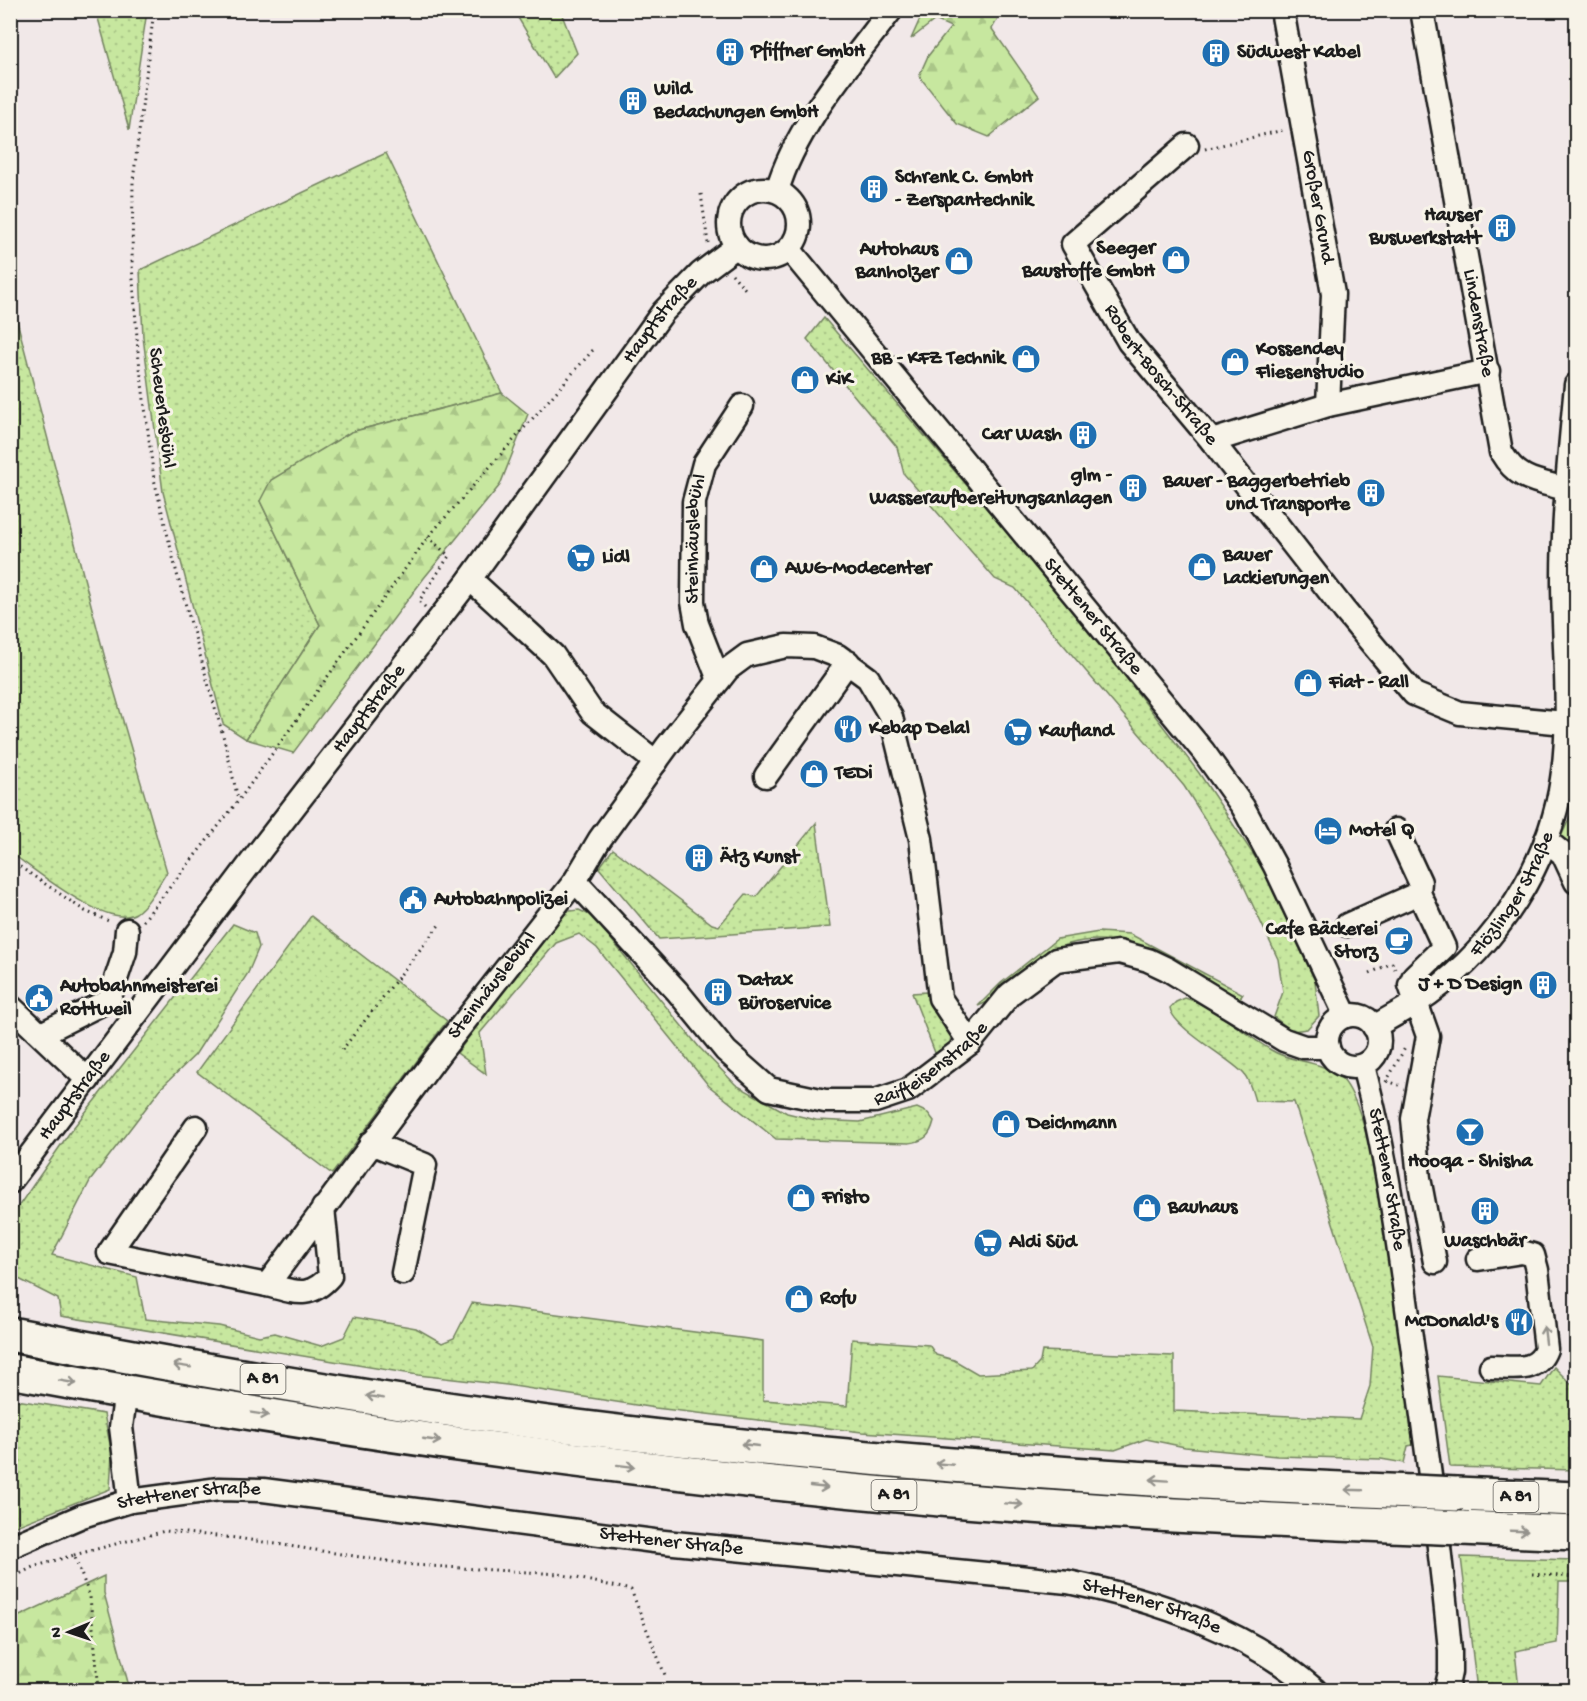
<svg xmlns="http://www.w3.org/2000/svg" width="1587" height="1701" viewBox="0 0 1587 1701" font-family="'Gochi Hand',sans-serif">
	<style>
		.grass { fill: url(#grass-dots); stroke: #72825e; stroke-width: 1.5 }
		.forest { fill: url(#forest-firs); stroke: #72825e; stroke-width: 1.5 }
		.pitch { fill: #c7e79f; stroke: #72825e; stroke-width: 1.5 }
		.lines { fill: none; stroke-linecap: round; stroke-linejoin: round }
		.minor-casing { stroke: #1c1c1c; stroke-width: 27 }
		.highway-casing { stroke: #1c1c1c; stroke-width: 38 }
		.path { stroke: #1c1c1c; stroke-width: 3; stroke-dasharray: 1.5 4.5; stroke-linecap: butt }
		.minor { stroke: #f7f3e8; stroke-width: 22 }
		.highway { stroke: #f7f3e8; stroke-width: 33 }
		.highway-bridge-casing { stroke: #1c1c1c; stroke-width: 38; stroke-linecap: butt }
		.highway-bridge { stroke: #f7f3e8; stroke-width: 33 }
		.oneway { stroke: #94928c }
		.labels { text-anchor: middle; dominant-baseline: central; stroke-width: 6; stroke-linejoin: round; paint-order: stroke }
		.shield { fill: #f7f3e8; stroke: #5e5c59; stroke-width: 1.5 }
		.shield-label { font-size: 18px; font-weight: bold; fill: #1c1c1c }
		.poi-label { font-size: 20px; font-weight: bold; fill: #1c1c1c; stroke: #f7f3e8; text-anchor: start }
		.street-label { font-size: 20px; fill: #1c1c1c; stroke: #f7f3e8 }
	</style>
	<defs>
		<pattern id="grass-dots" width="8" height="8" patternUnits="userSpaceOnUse" patternTransform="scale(1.5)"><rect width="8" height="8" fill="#c7e79f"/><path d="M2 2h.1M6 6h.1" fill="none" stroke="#aac688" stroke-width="1.8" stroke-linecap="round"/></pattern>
		<pattern id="forest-firs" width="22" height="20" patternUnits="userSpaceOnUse" patternTransform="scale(1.5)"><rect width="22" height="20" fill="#c7e79f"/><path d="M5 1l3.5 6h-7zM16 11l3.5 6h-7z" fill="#aac688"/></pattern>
	</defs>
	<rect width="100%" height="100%" fill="#f1e8e8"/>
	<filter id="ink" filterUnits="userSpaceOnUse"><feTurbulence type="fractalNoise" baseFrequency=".0167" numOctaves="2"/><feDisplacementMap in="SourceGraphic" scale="12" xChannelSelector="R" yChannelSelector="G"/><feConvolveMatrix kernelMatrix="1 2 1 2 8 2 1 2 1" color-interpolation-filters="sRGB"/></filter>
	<g filter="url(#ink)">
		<g class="grass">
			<path d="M96,11H147L129,130V129Z"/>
			<path d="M514,11H566L562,15L577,53L554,78Z"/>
			<path d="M386,153L502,393L351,432L260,501L320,625L246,739L223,724L163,492L143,337L140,270Z"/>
			<path d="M10,294L107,666L167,872C158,885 149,904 136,913C108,931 34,869 11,853Z"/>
			<path d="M824,318L1081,619L1199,773L1263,869L1315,981L1319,1016L1307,1029L1292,1031L1274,1017L1283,992L1278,959L1234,865L1184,786L1015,588L995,579L904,474L897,447L807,339Z"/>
			<path d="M816,823L830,927L659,939L599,868L613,849L712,924L719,926L746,894L756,897Z"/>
			<path d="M579,910L592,916L699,1047L736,1085L787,1113L816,1120L860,1122L917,1108L928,1113L934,1121C930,1137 924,1141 909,1143L776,1139L709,1086L597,948L579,934L556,943L480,1033L486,1074L457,1053L562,912Z"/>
			<path d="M311,916L447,1021L332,1174L197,1072Z"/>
			<path d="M233,924L255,933L259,947L248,973L195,1055L162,1087L90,1181L52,1255L137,1277L145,1319L219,1326L259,1336L275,1333L321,1346L344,1337L354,1317L416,1328L442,1343L454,1338L472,1303L763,1341V1400L847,1406L852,1339L929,1345L936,1355L954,1360L978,1374L1032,1371L1040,1362L1042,1351L1174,1356V1411L1359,1419L1370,1386L1373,1347L1294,1102L1255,1101C1252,1092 1250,1081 1244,1074C1228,1057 1173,1028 1170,1008L1176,1002L1185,998C1214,1006 1245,1035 1271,1050C1293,1064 1322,1059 1342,1079C1382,1120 1404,1377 1413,1445L1408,1446L1404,1463L1381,1459L1277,1456L1185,1447L1146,1439L1115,1450L862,1432L655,1408L507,1385L418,1375L61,1316L58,1299L11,1275V1217L70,1132Z"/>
			<path d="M1099,932L1130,934L1243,994L1240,998L1234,996C1176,964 1109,914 1043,956C1017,973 1009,995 978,1006L1001,983L1057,939Z"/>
			<path d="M926,992L930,1005L952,1030L949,1048L937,1058L912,993Z"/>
			<path d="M1554,1367L1576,1389V1470L1450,1467L1438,1376L1541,1386Z"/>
			<path d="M10,1399L104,1414L112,1454L110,1489L11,1528Z"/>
			<path d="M1461,1557L1576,1560V1582H1559L1557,1643L1515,1651L1519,1690H1477Z"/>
		</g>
		<g class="forest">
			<path d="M924,10L1002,11L992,29L1039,96L989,137L957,124L919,76L928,56L951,27L935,20L911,39Z"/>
			<path d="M502,393L528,414L500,485L424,578L293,753L246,739L320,625L260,501L271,480L351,432Z"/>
			<path d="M104,1576V1593L130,1690H11V1620Z"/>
		</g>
		<path class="pitch" d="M1576,727V855L1560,839L1574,808Z"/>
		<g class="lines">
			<g class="minor-casing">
				<g id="minor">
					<path id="s1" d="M1282,10L1333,294L1328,405"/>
					<path id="s2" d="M1422,10L1501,452C1518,481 1536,481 1567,489"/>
					<path id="s3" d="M1187,145L1073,244L1129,342L1212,441L1344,610L1414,694L1460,713L1565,723"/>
					<circle cx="764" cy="224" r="35"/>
					<path d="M777,191C795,127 851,63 891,10"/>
					<path id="s4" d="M789,249L1203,751L1243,807L1275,866L1346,1016"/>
					<path d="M1212,441L1328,405L1488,371"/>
					<path d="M470,579L553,655L592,712L656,762"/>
					<path id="s5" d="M719,680L697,624L693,602L694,502L704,464L742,406"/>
					<path d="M766,776L848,662"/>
					<path d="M1396,830L1420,882L1419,893"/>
					<path d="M1546,840L1563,854L1576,882"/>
					<path id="s6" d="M575,881L677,991L726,1051L769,1089L825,1101H875L908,1090L970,1043L1010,994L1056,960L1119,952L1148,960L1167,969L1284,1040L1304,1047H1328"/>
					<path d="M1347,925L1419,893L1444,947L1414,976L1410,985L1428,1036L1413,1119L1419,1178L1435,1262"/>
					<path d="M10,1006L88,1080"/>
					<circle cx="1353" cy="1041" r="26"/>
					<path id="s7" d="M1374,1027C1392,1016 1412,1006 1429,994C1497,945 1550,863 1562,779C1572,716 1563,644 1563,580C1563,515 1570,450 1576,385"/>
					<path d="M41,1034L109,1000L125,952L127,930"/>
					<path id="s8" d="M1363,1066C1386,1152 1398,1240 1410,1330C1425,1436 1440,1543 1450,1650V1672L1446,1690"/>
					<path d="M196,1127L109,1253L267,1285"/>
					<path d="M371,1143L425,1165L403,1273"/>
					<path id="s9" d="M10,1182L262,848L470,579L663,312L701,273L737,246"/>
					<path id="s10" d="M323,1208L330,1276C309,1300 295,1292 267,1285L439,1054L575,881L600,839L668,745L728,669L747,655L786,646L814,647L838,656L868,678L891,717L921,839L940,998L970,1043"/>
					<path d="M1478,1259L1522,1252L1533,1255L1537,1270L1546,1349C1537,1374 1513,1367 1491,1367"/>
					<path d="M126,1391L121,1427L130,1501"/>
					<path id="s11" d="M10,1547L82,1516L130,1501L219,1489L263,1490L654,1541L1068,1582C1156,1600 1246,1630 1315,1690"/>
				</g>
			</g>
			<g class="highway-casing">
				<g id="highway">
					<path d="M10,1334C198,1370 388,1403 578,1427C855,1462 1133,1481 1412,1492"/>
					<path d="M10,1371C318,1428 628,1472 940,1499C1098,1512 1257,1520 1416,1526"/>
					<path d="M1456,1494L1576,1499"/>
					<path d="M1462,1528L1576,1533"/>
				</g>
			</g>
			<g class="path">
				<path d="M154,10L133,181L132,265L138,352L154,479L178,578L224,739L238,799"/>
				<path d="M1205,149L1283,130"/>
				<path d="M701,194L708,243"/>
				<path d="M732,274L746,290"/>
				<path d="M425,607L419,601L449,556L428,537"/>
				<path d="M10,860L85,911L111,922"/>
				<path d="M143,921L239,800L428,537L593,350"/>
				<path d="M1370,973L1392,963L1395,969"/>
				<path d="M342,1050L439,925"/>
				<path d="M1387,1081L1399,1085"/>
				<path d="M1386,1082L1405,1048"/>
				<path d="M74,1555L165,1531L237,1538L413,1565L559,1574L631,1590L665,1675"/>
				<path d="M1532,1574L1576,1577"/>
				<path d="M10,1579L33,1567L74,1555L90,1597L99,1690"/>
			</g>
			<use href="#minor" class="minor"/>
			<use href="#highway" class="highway"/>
			<g class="highway-bridge-casing">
				<g id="highway-bridge">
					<path d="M1412,1492L1456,1494"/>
					<path d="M1416,1526L1462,1528"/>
				</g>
			</g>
			<use href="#highway-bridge" class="highway-bridge"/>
		</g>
		<defs><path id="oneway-shaft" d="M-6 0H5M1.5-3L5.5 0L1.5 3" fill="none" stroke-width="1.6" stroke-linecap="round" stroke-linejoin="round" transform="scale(1.5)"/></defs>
		<g class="oneway">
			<use href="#oneway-shaft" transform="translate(1545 1335) rotate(-97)"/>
			<use href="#oneway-shaft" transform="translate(182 1366) rotate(-171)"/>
			<use href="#oneway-shaft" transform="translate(68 1382) rotate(10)"/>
			<use href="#oneway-shaft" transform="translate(375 1397) rotate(-171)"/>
			<use href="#oneway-shaft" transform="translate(260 1414) rotate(9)"/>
			<use href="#oneway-shaft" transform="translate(432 1440) rotate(8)"/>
			<use href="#oneway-shaft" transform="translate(750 1445) rotate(-174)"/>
			<use href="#oneway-shaft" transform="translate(944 1464) rotate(-175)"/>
			<use href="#oneway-shaft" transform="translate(626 1466) rotate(7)"/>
			<use href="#oneway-shaft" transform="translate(1159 1480) rotate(-176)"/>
			<use href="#oneway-shaft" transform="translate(819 1487) rotate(6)"/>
			<use href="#oneway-shaft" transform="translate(1354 1490) rotate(-178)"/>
			<use href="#oneway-shaft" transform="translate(1014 1504) rotate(4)"/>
			<use href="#oneway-shaft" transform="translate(1519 1531) rotate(2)"/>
		</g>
	</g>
	<defs>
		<g id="building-disc" transform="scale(1.5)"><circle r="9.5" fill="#1f6fb2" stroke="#f7f3e8"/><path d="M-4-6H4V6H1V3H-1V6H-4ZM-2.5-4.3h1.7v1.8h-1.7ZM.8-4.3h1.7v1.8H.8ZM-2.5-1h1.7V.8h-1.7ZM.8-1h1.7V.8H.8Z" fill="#fff"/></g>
		<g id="shop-disc" transform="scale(1.5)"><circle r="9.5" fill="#1f6fb2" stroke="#f7f3e8"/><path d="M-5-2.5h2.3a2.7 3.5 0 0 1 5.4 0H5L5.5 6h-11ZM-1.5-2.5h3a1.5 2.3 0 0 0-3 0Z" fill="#fff"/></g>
		<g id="supermarket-disc" transform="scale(1.5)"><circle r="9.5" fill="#1f6fb2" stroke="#f7f3e8"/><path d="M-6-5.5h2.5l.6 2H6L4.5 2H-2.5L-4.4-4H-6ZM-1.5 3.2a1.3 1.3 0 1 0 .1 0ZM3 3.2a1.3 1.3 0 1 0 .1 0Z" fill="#fff"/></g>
		<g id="restaurant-disc" transform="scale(1.5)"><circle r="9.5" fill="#1f6fb2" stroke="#f7f3e8"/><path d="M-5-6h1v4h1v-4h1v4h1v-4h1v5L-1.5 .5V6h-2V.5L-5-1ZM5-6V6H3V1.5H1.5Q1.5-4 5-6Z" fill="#fff"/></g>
		<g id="hotel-disc" transform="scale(1.5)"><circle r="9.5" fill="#1f6fb2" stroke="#f7f3e8"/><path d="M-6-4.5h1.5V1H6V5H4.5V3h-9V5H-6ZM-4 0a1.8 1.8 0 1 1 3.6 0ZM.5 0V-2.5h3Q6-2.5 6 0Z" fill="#fff"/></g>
		<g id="civic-disc" transform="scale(1.5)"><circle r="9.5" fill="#1f6fb2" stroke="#f7f3e8"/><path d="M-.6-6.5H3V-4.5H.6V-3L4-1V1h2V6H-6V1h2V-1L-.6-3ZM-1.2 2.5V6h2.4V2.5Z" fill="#fff"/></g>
		<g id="cafe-disc" transform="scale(1.5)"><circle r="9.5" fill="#1f6fb2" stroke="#f7f3e8"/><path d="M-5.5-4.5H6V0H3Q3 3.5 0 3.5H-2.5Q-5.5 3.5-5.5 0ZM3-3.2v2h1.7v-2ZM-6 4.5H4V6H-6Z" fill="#fff"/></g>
		<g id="bar-disc" transform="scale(1.5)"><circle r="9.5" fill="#1f6fb2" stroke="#f7f3e8"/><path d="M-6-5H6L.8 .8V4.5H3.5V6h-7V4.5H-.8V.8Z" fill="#fff"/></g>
	</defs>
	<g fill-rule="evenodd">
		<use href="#building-disc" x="730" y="52"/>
		<use href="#building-disc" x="1216" y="53"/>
		<use href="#building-disc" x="633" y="101"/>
		<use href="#building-disc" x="874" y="189"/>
		<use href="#building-disc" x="1502" y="228"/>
		<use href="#shop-disc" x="1176" y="260"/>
		<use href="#shop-disc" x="959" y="261"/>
		<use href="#shop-disc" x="1026" y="359"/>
		<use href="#shop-disc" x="1235" y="362"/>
		<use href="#shop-disc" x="805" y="380"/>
		<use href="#building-disc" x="1083" y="435"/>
		<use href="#building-disc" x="1133" y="488"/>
		<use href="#building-disc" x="1371" y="493"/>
		<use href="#supermarket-disc" x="581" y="558"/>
		<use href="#shop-disc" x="1202" y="567"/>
		<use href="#shop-disc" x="764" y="569"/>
		<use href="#shop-disc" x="1308" y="683"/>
		<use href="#restaurant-disc" x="848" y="729"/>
		<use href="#supermarket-disc" x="1018" y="732"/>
		<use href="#shop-disc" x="814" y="774"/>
		<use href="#hotel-disc" x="1328" y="831"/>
		<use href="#building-disc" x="699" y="858"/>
		<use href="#civic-disc" x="413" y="900"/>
		<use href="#cafe-disc" x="1399" y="941"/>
		<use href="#building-disc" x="1543" y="985"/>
		<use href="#building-disc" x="718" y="992"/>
		<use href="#civic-disc" x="39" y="998"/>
		<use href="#shop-disc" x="1006" y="1124"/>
		<use href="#bar-disc" x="1470" y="1132"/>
		<use href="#shop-disc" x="801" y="1198"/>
		<use href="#shop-disc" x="1147" y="1208"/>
		<use href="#building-disc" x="1485" y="1211"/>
		<use href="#supermarket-disc" x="988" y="1243"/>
		<use href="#shop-disc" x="799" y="1299"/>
		<use href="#restaurant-disc" x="1519" y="1322"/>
	</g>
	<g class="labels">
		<g class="shield">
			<rect x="240.5" y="1364" width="45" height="30" rx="4.5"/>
			<rect x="871.5" y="1480" width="45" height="30" rx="4.5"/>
			<rect x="1493.5" y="1482" width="45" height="30" rx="4.5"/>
		</g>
		<g class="shield-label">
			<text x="263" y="1379">A 81</text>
			<text x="894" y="1495">A 81</text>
			<text x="1516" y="1497">A 81</text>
		</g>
		<g class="poi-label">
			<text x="751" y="52">Pfiffner GmbH</text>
			<text x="1237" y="53">Südwest Kabel</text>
			<text x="654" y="90">Wild<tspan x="654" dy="23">Bedachungen GmbH</tspan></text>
			<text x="895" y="178">Schrenk C. GmbH<tspan x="895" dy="23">- Zerspantechnik</tspan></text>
			<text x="1481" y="216" text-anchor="end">Hauser<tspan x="1481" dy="23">Buswerkstatt</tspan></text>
			<text x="1155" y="249" text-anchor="end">Seeger<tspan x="1155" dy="23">Baustoffe GmbH</tspan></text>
			<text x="938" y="250" text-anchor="end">Autohaus<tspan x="938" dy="23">Banholzer</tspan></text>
			<text x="1256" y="350">Kossendey<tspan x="1256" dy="23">Fliesenstudio</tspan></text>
			<text x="1005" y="359" text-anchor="end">BB - KFZ Technik</text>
			<text x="826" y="380">KiK</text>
			<text x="1062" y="435" text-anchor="end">Car Wash</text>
			<text x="1112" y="476" text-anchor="end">glm -<tspan x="1112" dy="23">Wasseraufbereitungsanlagen</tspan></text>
			<text x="1350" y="482" text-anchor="end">Bauer - Baggerbetrieb<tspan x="1350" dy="23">und Transporte</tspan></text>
			<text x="1223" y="556">Bauer<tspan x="1223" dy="23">Lackierungen</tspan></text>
			<text x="602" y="558">Lidl</text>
			<text x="785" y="569">AWG-Modecenter</text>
			<text x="1329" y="683">Fiat - Rall</text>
			<text x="869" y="729">Kebap Delal</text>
			<text x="1039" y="732">Kaufland</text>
			<text x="835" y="774">TEDi</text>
			<text x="1349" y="831">Motel Q</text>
			<text x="720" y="858">Ätz Kunst</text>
			<text x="434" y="900">Autobahnpolizei</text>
			<text x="1378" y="930" text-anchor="end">Cafe Bäckerei<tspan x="1378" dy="23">Storz</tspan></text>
			<text x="739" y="981">Datax<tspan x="739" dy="23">Büroservice</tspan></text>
			<text x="1522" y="985" text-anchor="end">J + D Design</text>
			<text x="60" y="987">Autobahnmeisterei<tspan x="60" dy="23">Rottweil</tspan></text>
			<text x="1027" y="1124">Deichmann</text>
			<text x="1470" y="1162" text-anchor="middle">Hooqa - Shisha</text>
			<text x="822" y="1198">Fristo</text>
			<text x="1168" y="1208">Bauhaus</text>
			<text x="1485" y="1242" text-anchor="middle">Waschbär</text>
			<text x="1009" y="1243">Aldi Süd</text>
			<text x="820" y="1299">Rofu</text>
			<text x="1498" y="1322" text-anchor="end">McDonald's</text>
		</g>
		<g class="street-label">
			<text stroke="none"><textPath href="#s1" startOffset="200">Großer Grund</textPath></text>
			<text stroke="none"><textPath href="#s9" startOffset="1080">Hauptstraße</textPath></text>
			<text stroke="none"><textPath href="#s2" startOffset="318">Lindenstraße</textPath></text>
			<text stroke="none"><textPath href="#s3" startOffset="309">Robert-Bosch-Straße</textPath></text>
			<text transform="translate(161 408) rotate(83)">Scheuerlesbühl</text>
			<text stroke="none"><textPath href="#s5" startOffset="146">Steinhäuslebühl</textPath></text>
			<text stroke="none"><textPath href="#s4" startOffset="477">Stettener Straße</textPath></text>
			<text stroke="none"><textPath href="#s9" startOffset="594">Hauptstraße</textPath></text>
			<text stroke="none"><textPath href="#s7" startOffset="196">Flözlinger Straße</textPath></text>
			<text stroke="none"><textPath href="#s10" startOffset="512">Steinhäuslebühl</textPath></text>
			<text stroke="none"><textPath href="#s6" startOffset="460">Raiffeisenstraße</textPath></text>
			<text stroke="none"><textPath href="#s9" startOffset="108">Hauptstraße</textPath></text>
			<text stroke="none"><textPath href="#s8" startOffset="116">Stettener Straße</textPath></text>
			<text stroke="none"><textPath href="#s11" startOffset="188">Stettener Straße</textPath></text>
			<text stroke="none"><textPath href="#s11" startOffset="674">Stettener Straße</textPath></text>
			<text stroke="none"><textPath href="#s11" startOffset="1160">Stettener Straße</textPath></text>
		</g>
	</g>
	<rect width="1587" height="1701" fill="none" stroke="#f7f3e8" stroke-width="36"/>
	<rect x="18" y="18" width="1551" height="1665" fill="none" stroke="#1c1c1c" stroke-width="2" filter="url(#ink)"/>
	<g transform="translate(69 1632) rotate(268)" stroke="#f7f3e8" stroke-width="4.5" paint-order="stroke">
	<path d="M0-4.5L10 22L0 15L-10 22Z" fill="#1c1c1c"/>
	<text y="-9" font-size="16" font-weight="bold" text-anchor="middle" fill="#1c1c1c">N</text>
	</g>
</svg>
